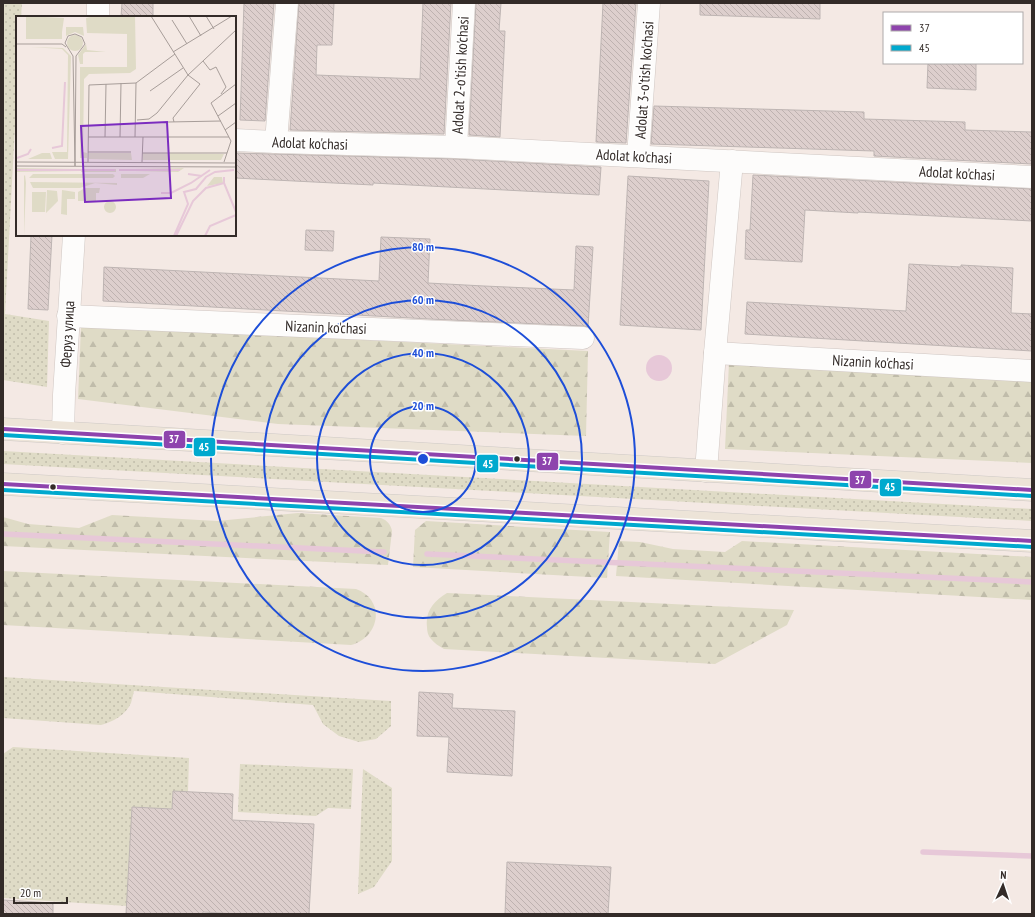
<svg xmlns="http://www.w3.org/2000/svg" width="1035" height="917" viewBox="0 0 1035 917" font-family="'PT Sans Narrow',sans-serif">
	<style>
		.grass { fill: url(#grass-dots) }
		.forest { fill: url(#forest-firs) }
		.water { fill: #e7c8d8 }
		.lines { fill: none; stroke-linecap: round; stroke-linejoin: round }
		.stream { stroke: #e7c8d8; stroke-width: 5.5 }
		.building { fill: url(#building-back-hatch); stroke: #beb5b3 }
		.minor-casing { stroke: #cfc6c2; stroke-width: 23 }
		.highway-casing { stroke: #cec9c6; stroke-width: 23 }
		.minor { stroke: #fdfcfb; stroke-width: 22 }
		.highway { stroke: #ede4d8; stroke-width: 22 }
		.bus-1-casing { stroke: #fff; stroke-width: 7 }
		.bus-2-casing { stroke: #fff; stroke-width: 7 }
		.bus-1 { stroke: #8e44ad; stroke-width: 4 }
		.bus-2 { stroke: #00a9ce; stroke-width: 4 }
		.ring { fill: none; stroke: #1d4ed8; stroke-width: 2 }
		.bus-dot { fill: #332b28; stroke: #fff; stroke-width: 1.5 }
		.labels { text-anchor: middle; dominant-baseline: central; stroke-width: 3; stroke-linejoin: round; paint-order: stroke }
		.street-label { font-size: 15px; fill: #332b28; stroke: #fff }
		.inset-river { fill: none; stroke: #e7c8d8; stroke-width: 2 }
		.inset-road { fill: none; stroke: #a79d99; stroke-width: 1 }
		.view { fill: #7b2cbf; fill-opacity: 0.15; stroke: #7b2cbf; stroke-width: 2 }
		.inset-edge { fill: none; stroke: #332b28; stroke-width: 2 }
		.centre { fill: #1d4ed8; stroke: #fff; stroke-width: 2 }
		.ring-label { font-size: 12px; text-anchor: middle; font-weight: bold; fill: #1d4ed8; stroke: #fff; stroke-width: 3; stroke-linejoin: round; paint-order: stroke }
		.line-badge { stroke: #fff; stroke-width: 1.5 }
		.badge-label { font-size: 11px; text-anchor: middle; font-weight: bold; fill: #fff }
	</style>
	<defs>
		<pattern id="grass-dots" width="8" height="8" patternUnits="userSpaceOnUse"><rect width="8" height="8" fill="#dfdbc6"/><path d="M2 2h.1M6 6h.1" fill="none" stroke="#c0bcaa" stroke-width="1.8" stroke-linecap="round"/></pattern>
		<pattern id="forest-firs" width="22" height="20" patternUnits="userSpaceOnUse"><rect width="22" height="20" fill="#dfdbc6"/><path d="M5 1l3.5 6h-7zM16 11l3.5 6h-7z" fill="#c0bcaa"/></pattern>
		<pattern id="building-back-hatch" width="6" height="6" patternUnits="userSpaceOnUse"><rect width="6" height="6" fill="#ddcfcd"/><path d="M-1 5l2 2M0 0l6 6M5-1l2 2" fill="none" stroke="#beb2b0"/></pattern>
	</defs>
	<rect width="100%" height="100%" fill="#f4e9e4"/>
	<g class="grass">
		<path d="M3,3H22L21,17H17V89L5,314L49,321L47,387L3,380Z"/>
		<path d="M3,451L1032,509V521L3,464Z"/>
		<path d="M3,677L391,701V726L376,739L359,742L339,736L323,724L313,705L134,691C133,695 132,699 131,703C126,715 112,722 101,725L3,718Z"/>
		<path d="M13,747L189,758L188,792L172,809L132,807L127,906L3,898V754Z"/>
		<path d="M240,764L353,769L351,809L328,808L316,816L238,812Z"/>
		<path d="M363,769L392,788V861L374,887L358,894Z"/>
	</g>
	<g class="forest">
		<path d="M81,326L588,351L586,436L278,424L78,399Z"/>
		<path d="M729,362L1032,380V463L725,449Z"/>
		<path d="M298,513L381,518C387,520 391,525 392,531L388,565L3,546V517L28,524L79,528L112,515L217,521Z"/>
		<path d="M426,521L610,532L607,578L413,567L415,530Z"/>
		<path d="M619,541L640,542L673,549L725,552L742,541L1032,557V600L616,576Z"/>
		<path d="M3,571L356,589C386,600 380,637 351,645L3,625Z"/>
		<path d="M447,593L794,610L787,625L715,664L444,649C439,646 434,643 431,639C428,636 427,631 427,627C425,611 434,601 447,593Z"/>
	</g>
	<circle class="water" cx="659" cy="368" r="13"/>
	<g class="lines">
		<g class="stream">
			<path d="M3,534L384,552"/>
			<path d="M427,554L1032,582"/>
			<path d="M923,852L1032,856"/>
		</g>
	</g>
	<g class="building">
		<path d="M122,3H153V17H121Z"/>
		<path d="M244,3H274L265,121L240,120Z"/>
		<path d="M299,3H334L332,45H317L316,75L420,79L423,3H451L444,134L290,130Z"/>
		<path d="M476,3H501L499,31H505L500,137L469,135Z"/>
		<path d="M603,3H636L626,143L596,142Z"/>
		<path d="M700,3H820V19L700,15Z"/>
		<path d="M928,63H976V90L927,88Z"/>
		<path d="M654,106L864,112V119L965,122V130L1032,132V164L874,156V151L651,144Z"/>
		<path d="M235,153L456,159L601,167L599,195L429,186L373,183V185L235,178Z"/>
		<path d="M753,175L1032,189V221L858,212V213L805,210L802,262L745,259L746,230H750Z"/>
		<path d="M628,176L709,181L701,330L620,325Z"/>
		<path d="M306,230L334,231L333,251L305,250Z"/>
		<path d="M31,235H52L48,310L28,309Z"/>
		<path d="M381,237L430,239L428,283L484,286L574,290L576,246L593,247L588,327L584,326L429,319L103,301L104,267L379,281Z"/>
		<path d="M909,264L961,267V265L1013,268L1011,313L1032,314V351L745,334L747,302L906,311Z"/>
		<path d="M419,692L453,694L452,708L515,711L512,776L447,772L449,737L417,736Z"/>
		<path d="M173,791L233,794L232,820L314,824L309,914H236L203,912L202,914H126L132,807L172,809Z"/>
		<path d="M507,862L611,867L608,914H505Z"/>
		<path d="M3,900L53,903V914H3Z"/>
	</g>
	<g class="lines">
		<g class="minor-casing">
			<g id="minor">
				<path d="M98,17V3"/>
				<path d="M235,140L276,142L456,147L1032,177"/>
				<path d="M276,142L287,3"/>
				<path d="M456,147L464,3"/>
				<path d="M638,156L649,3"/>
				<path d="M68,316L583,338"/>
				<path d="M715,353L1032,371"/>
				<path d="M63,433L64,395L74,235"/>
				<path d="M706,471L715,353L732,161"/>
			</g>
		</g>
		<g class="highway-casing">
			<g id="highway">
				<path d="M3,429L1032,490"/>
				<path d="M3,484L1032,541"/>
			</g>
		</g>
		<use href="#minor" class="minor"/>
		<use href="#highway" class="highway"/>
		<g class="bus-1-casing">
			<g id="bus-1">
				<path d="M3,429L1032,490"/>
				<path d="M3,484L1032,541"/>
			</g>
		</g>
		<g class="bus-2-casing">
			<g id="bus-2">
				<path d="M3,435L1032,496"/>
				<path d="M3,490L1032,547"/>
			</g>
		</g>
		<use href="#bus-1" class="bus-1"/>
		<use href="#bus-2" class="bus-2"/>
	</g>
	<g class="ring">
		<circle cx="423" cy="459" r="53"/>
		<circle cx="423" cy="459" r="106"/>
		<circle cx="423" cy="459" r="159"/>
		<circle cx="423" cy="459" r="212"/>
	</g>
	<g class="bus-dot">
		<circle cx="517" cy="459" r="3.5"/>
		<circle cx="53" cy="487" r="3.5"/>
	</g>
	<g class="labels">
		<g class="street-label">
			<text transform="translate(460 75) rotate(-87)">Adolat 2-o'tish ko'chasi</text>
			<text transform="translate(644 80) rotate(-86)">Adolat 3-o'tish ko'chasi</text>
			<text transform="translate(310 143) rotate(2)">Adolat ko'chasi</text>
			<text transform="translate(634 156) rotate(3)">Adolat ko'chasi</text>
			<text transform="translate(957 173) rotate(3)">Adolat ko'chasi</text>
			<text transform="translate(326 327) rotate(2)">Nizanin ko'chasi</text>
			<text transform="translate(67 334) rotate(-87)">Феруз улица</text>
			<text transform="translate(873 362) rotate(3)">Nizanin ko'chasi</text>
		</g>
	</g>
	<g transform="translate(16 16)">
		<rect width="220" height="220" fill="#f4e9e4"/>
		<path d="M10,0L48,2L46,16H10ZM78,0H119L120,53L114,57L73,58L68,63L67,136L71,137V142H64V51H111V18L71,17L70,2ZM67,11L68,20L59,16L50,20V11ZM51 27a8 8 0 1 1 16 0a8 8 0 1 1-16 0ZM70,28L71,34L90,36H69L67,38V48H64L62,39ZM14,31L47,32L55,40L52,143H39L36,136H51L52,39L46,33ZM26,137H34L36,143H12ZM9,159L10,167L8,220V160ZM14,166L101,167V169L79,167L64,172H17ZM69,172H84L83,177H80V185H62V176ZM31,174L41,175L42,185L30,197ZM46,174L59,176V183H51V199L45,198ZM88 191a6 6 0 1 1 12 0a6 6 0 1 1-12 0Z" fill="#dfdbc6"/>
		<path d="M10,16H46V23H10ZM73,137H115L116,144L73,143ZM127,137L208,138L205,144H127ZM0,152L65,153V155L0,156ZM168,152L162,156L119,155V153ZM66,153L74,154L100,153V156H65ZM17,158H97L99,160L97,162H13ZM105,158H134L127,162H105ZM198,161H206L207,167L191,170Z" fill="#dfdbc6"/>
		<path d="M16,176H30L29,196H16Z" fill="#dfdbc6"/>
		<path class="inset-river" d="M36,132L46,130L49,66M1,142L12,138L15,133M0,154H99M103,154H164M172,158L186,160M208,161V167L220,196M145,177H155L175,167L194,154M158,220L172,188L168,176L180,173L190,161L199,156L218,154M160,220L177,185L190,172L208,167M189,220L194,210L220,199"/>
		<path class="inset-road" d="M135,0L172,59L184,68L157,102L158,106M173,0L185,20M190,0L198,13M156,4L171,28M59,18L66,21L69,28L60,40L59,150L57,40L49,27L52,20ZM0,28H46L50,31M157,36L216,0M187,45L194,54L200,51L210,71L205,78M120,67L159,38M134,75L167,52M202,100L220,87M121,104L133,103L141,97L172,59L220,14M152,106L205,105M209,114L220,106M72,121H213M89,121L90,68M104,121L105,67M119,121L120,67M72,136H115M126,137H211M0,146L220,147M72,146L73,69L120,67M126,146L127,121M208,146L215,125L195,87L220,68M0,150L220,151"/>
		<path class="view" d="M151,106L155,182L69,186L65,110Z"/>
		<rect width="220" height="220" class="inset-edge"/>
	</g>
	<circle cx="423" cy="459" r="6" class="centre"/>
	<g class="ring-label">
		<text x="423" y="251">80 m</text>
		<text x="423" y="304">60 m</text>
		<text x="423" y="357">40 m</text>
		<text x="423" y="410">20 m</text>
	</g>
	<g class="line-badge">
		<rect x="163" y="430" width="23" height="19" rx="4" fill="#8e44ad"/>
		<rect x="193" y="437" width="23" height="20" rx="4" fill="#00a9ce"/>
		<rect x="536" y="452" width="23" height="19" rx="4" fill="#8e44ad"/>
		<rect x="476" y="454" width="23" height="19" rx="4" fill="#00a9ce"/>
		<rect x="849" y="470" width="23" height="19" rx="4" fill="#8e44ad"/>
		<rect x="879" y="478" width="23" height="19" rx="4" fill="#00a9ce"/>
	</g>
	<g class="badge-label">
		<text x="174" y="443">37</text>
		<text x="204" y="451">45</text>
		<text x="547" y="465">37</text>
		<text x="488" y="468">45</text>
		<text x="860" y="484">37</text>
		<text x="890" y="491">45</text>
	</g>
	<rect width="1035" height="917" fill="none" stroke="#332b28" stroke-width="8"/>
	<rect x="883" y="12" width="140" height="52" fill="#ffffff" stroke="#adaaa9"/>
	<rect x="891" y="25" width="20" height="6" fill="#8e44ad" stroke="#adaaa9"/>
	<text x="919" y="32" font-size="12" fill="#332b28">37</text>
	<rect x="891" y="45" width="20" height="6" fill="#00a9ce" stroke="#adaaa9"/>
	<text x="919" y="52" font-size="12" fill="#332b28">45</text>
	<g transform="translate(1003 885) rotate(3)" stroke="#ffffff" stroke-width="3" paint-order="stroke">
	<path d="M0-3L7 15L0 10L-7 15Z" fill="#332b28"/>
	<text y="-6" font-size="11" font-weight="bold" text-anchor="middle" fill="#332b28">N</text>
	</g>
	<path d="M14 897v6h53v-6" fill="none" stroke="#332b28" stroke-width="2"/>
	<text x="20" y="897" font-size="12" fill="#332b28" stroke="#ffffff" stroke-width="3" paint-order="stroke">20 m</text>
</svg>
